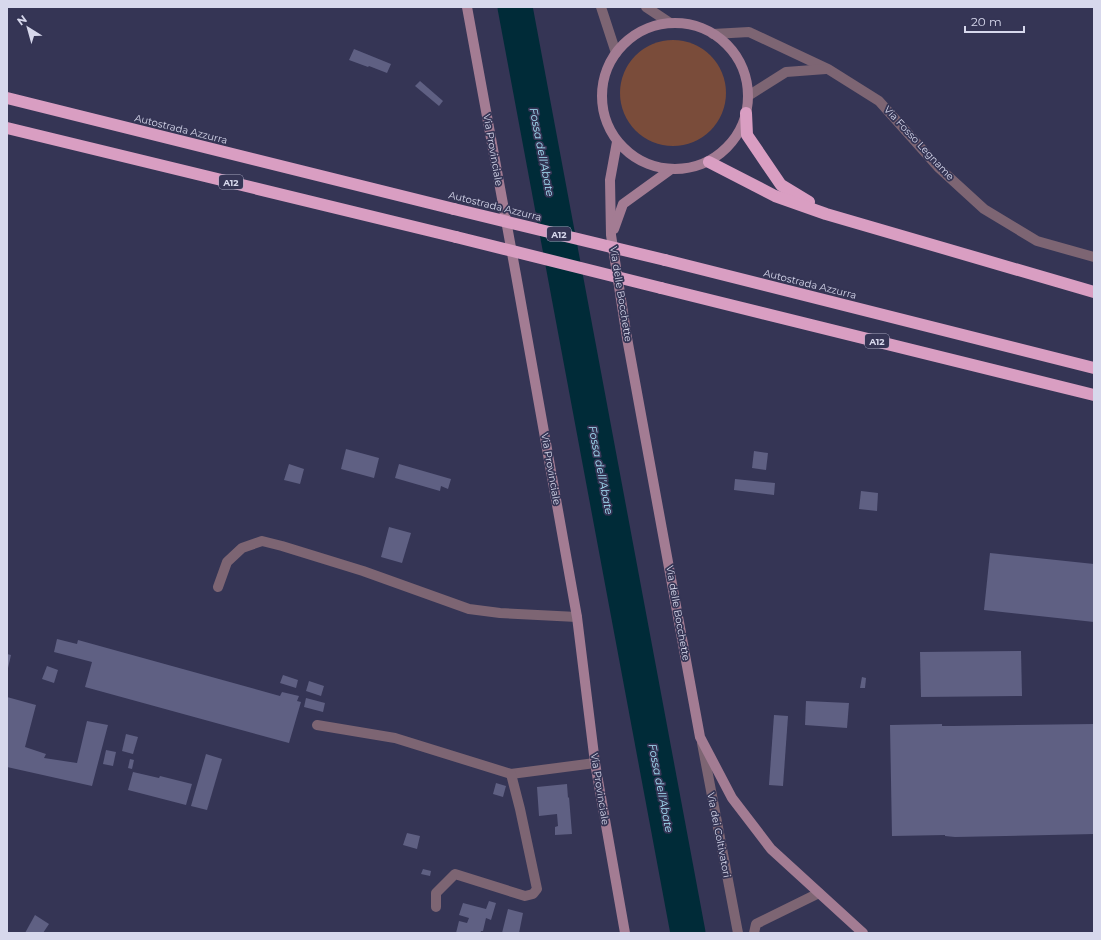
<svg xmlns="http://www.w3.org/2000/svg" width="1101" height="940" viewBox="0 0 1101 940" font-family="Montserrat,sans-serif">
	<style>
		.green { fill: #7a4c3a }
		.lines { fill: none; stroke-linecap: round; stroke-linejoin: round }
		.river { stroke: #002b38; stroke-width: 35 }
		.building { fill: #5f6083 }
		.service { stroke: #7d6573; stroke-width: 10 }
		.minor { stroke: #7d6573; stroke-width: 10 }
		.tertiary { stroke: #7d6573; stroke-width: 10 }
		.secondary { stroke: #a37c93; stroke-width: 10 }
		.motorway { stroke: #d99ec2; stroke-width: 12 }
		.motorway-bridge { stroke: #d99ec2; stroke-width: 12 }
		.labels { text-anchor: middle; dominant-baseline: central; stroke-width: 3.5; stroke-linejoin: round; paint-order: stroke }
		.shield { fill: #353555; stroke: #a6a7bf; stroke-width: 1 }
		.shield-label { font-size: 9px; font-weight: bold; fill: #d7d8ec }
		.street-label { font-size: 10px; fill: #d7d8ec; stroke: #353555 }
		.water-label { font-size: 11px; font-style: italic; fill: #a4e1f7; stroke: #353555 }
	</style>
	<rect width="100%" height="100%" fill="#353555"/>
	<circle class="green" cx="673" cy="93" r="53"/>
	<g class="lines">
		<path class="river" d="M515,7L688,933"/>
	</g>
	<g class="building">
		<path d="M354,49L391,64L387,73L369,66L368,67L349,60Z"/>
		<path d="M420,81L443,101L439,106L415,86Z"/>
		<path d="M346,449L379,458L374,478L341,469Z"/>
		<path d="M754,451L768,453L766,470L752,468Z"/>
		<path d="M289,464L304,469L300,484L284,480Z"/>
		<path d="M399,464L451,479L448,489L441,486L440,491L395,478Z"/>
		<path d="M735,479L775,483L774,495L734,490Z"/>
		<path d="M861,491L878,493L877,511L859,509Z"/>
		<path d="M389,527L411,533L402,563L381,557Z"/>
		<path d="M990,553L1094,564V622L984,610Z"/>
		<path d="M57,639L77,644L78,640L280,696L282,692L299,696L297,701L301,702L289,743L85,687L92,662L54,652Z"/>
		<path d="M1021,651L1022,696L921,697L920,652Z"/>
		<path d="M7,654L11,655L8,668H7Z"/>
		<path d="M47,666L58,670L54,683L42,679Z"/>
		<path d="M283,675L298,680L296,688L280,683Z"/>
		<path d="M862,677L866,678L865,688H860Z"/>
		<path d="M309,681L324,686L321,696L306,691Z"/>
		<path d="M7,697L36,705L25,747L46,754L44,758L77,763L87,721L108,725L92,786L7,767Z"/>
		<path d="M306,698L325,703L323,712L304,707Z"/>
		<path d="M806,701L849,703L847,728L805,725Z"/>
		<path d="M774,715L788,716L783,786L769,785Z"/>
		<path d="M942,724V726H953L1094,724V834L955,837L945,836V835L892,836L890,725Z"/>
		<path d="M126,734L138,737L133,754L122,751Z"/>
		<path d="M106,750L116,752L113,766L103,764Z"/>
		<path d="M206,754L222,759L207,810L191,806Z"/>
		<path d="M130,759L134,760L132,769L128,768Z"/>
		<path d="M133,772L159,778L160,776L192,784L186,805L128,790Z"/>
		<path d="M496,783L506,786L503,797L493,794Z"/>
		<path d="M567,784L568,798L569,797L572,834L555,835V827L558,826L557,814L539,816L537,787Z"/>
		<path d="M407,833L420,836L417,849L403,845Z"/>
		<path d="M423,869L431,871L430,876L421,874Z"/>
		<path d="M489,901L496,903L491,920L486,918L483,931H481L480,933H456L459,921L467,923L469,918L459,915L463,903L486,909Z"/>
		<path d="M508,909L523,913L519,933H502Z"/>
		<path d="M35,915L49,924L43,933H25Z"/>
	</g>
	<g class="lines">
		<g class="service">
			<path d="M218,587L227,562L242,548L262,541L282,546L363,571L469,609L500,613L577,617"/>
			<path d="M317,725L395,738L511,774L595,763"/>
			<path d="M436,907V893L455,874L525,896L533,894L537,889L520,809L511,774"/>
		</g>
		<g class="minor">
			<path d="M601,7L616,53"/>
			<path d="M646,7L670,23"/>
			<path d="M702,743L738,933"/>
			<path d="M754,933L756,924L819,893"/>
		</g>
		<g class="tertiary">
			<path d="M713,34L749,32L828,69L879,101L938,167L984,209L1037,241L1094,257"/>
			<path d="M748,96L786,72L826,69"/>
		</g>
		<g class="secondary">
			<path d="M467,7L516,275L577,617L595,763L625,933"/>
			<circle cx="675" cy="96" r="73"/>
			<path d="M617,142L610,180L611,235L627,338L700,737L732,798L771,849L863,933"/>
			<path d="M614,229L623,204L670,170"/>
		</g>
		<g class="motorway">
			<path d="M7,98L454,209"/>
			<path d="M746,113L747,135L781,185L809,202"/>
			<path d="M7,128L456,237"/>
			<path d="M709,162L775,196L826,214L1094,292"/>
			<path d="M665,260L1094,368"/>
			<path d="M661,288L1094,395"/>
		</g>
		<g class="motorway-bridge">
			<path d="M454,209L665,260"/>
			<path d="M456,237L661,288"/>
		</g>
	</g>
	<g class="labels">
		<g class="shield">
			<rect x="219" y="175" width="24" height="14" rx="3"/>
			<rect x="547" y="227" width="24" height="14" rx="3"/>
			<rect x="865" y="334" width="24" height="14" rx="3"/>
		</g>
		<g class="shield-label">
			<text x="231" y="182">A12</text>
			<text x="559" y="234">A12</text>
			<text x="877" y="341">A12</text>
		</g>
		<g class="street-label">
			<text transform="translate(181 129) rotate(14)">Autostrada Azzurra</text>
			<text transform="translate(919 143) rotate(47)">Via Fosso Legname</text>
			<text transform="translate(493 150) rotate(80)">Via Provinciale</text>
			<text transform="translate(495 206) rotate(14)">Autostrada Azzurra</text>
			<text transform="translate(810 284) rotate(14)">Autostrada Azzurra</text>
			<text transform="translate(621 294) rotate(81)">Via delle Bocchette</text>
			<text transform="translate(551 469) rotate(80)">Via Provinciale</text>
			<text transform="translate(678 613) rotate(80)">Via delle Bocchette</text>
			<text transform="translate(600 789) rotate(81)">Via Provinciale</text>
			<text transform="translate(719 835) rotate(79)">Via dei Coltivatori</text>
		</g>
		<g class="water-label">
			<text transform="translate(542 152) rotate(79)">Fossa dell'Abate</text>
			<text transform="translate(601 470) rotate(79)">Fossa dell'Abate</text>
			<text transform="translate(661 788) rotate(79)">Fossa dell'Abate</text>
		</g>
	</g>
	<rect width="1101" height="940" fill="none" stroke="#d7d8ec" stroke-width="16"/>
	<g transform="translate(28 28) rotate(323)" stroke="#353555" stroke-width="3" paint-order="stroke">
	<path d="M0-3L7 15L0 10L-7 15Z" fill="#d7d8ec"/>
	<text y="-6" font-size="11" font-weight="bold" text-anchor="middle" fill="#d7d8ec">N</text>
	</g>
	<path d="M965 26v6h59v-6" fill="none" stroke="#d7d8ec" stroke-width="2"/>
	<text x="971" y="26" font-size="12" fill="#d7d8ec" stroke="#353555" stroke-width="3" paint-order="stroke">20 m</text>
</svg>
